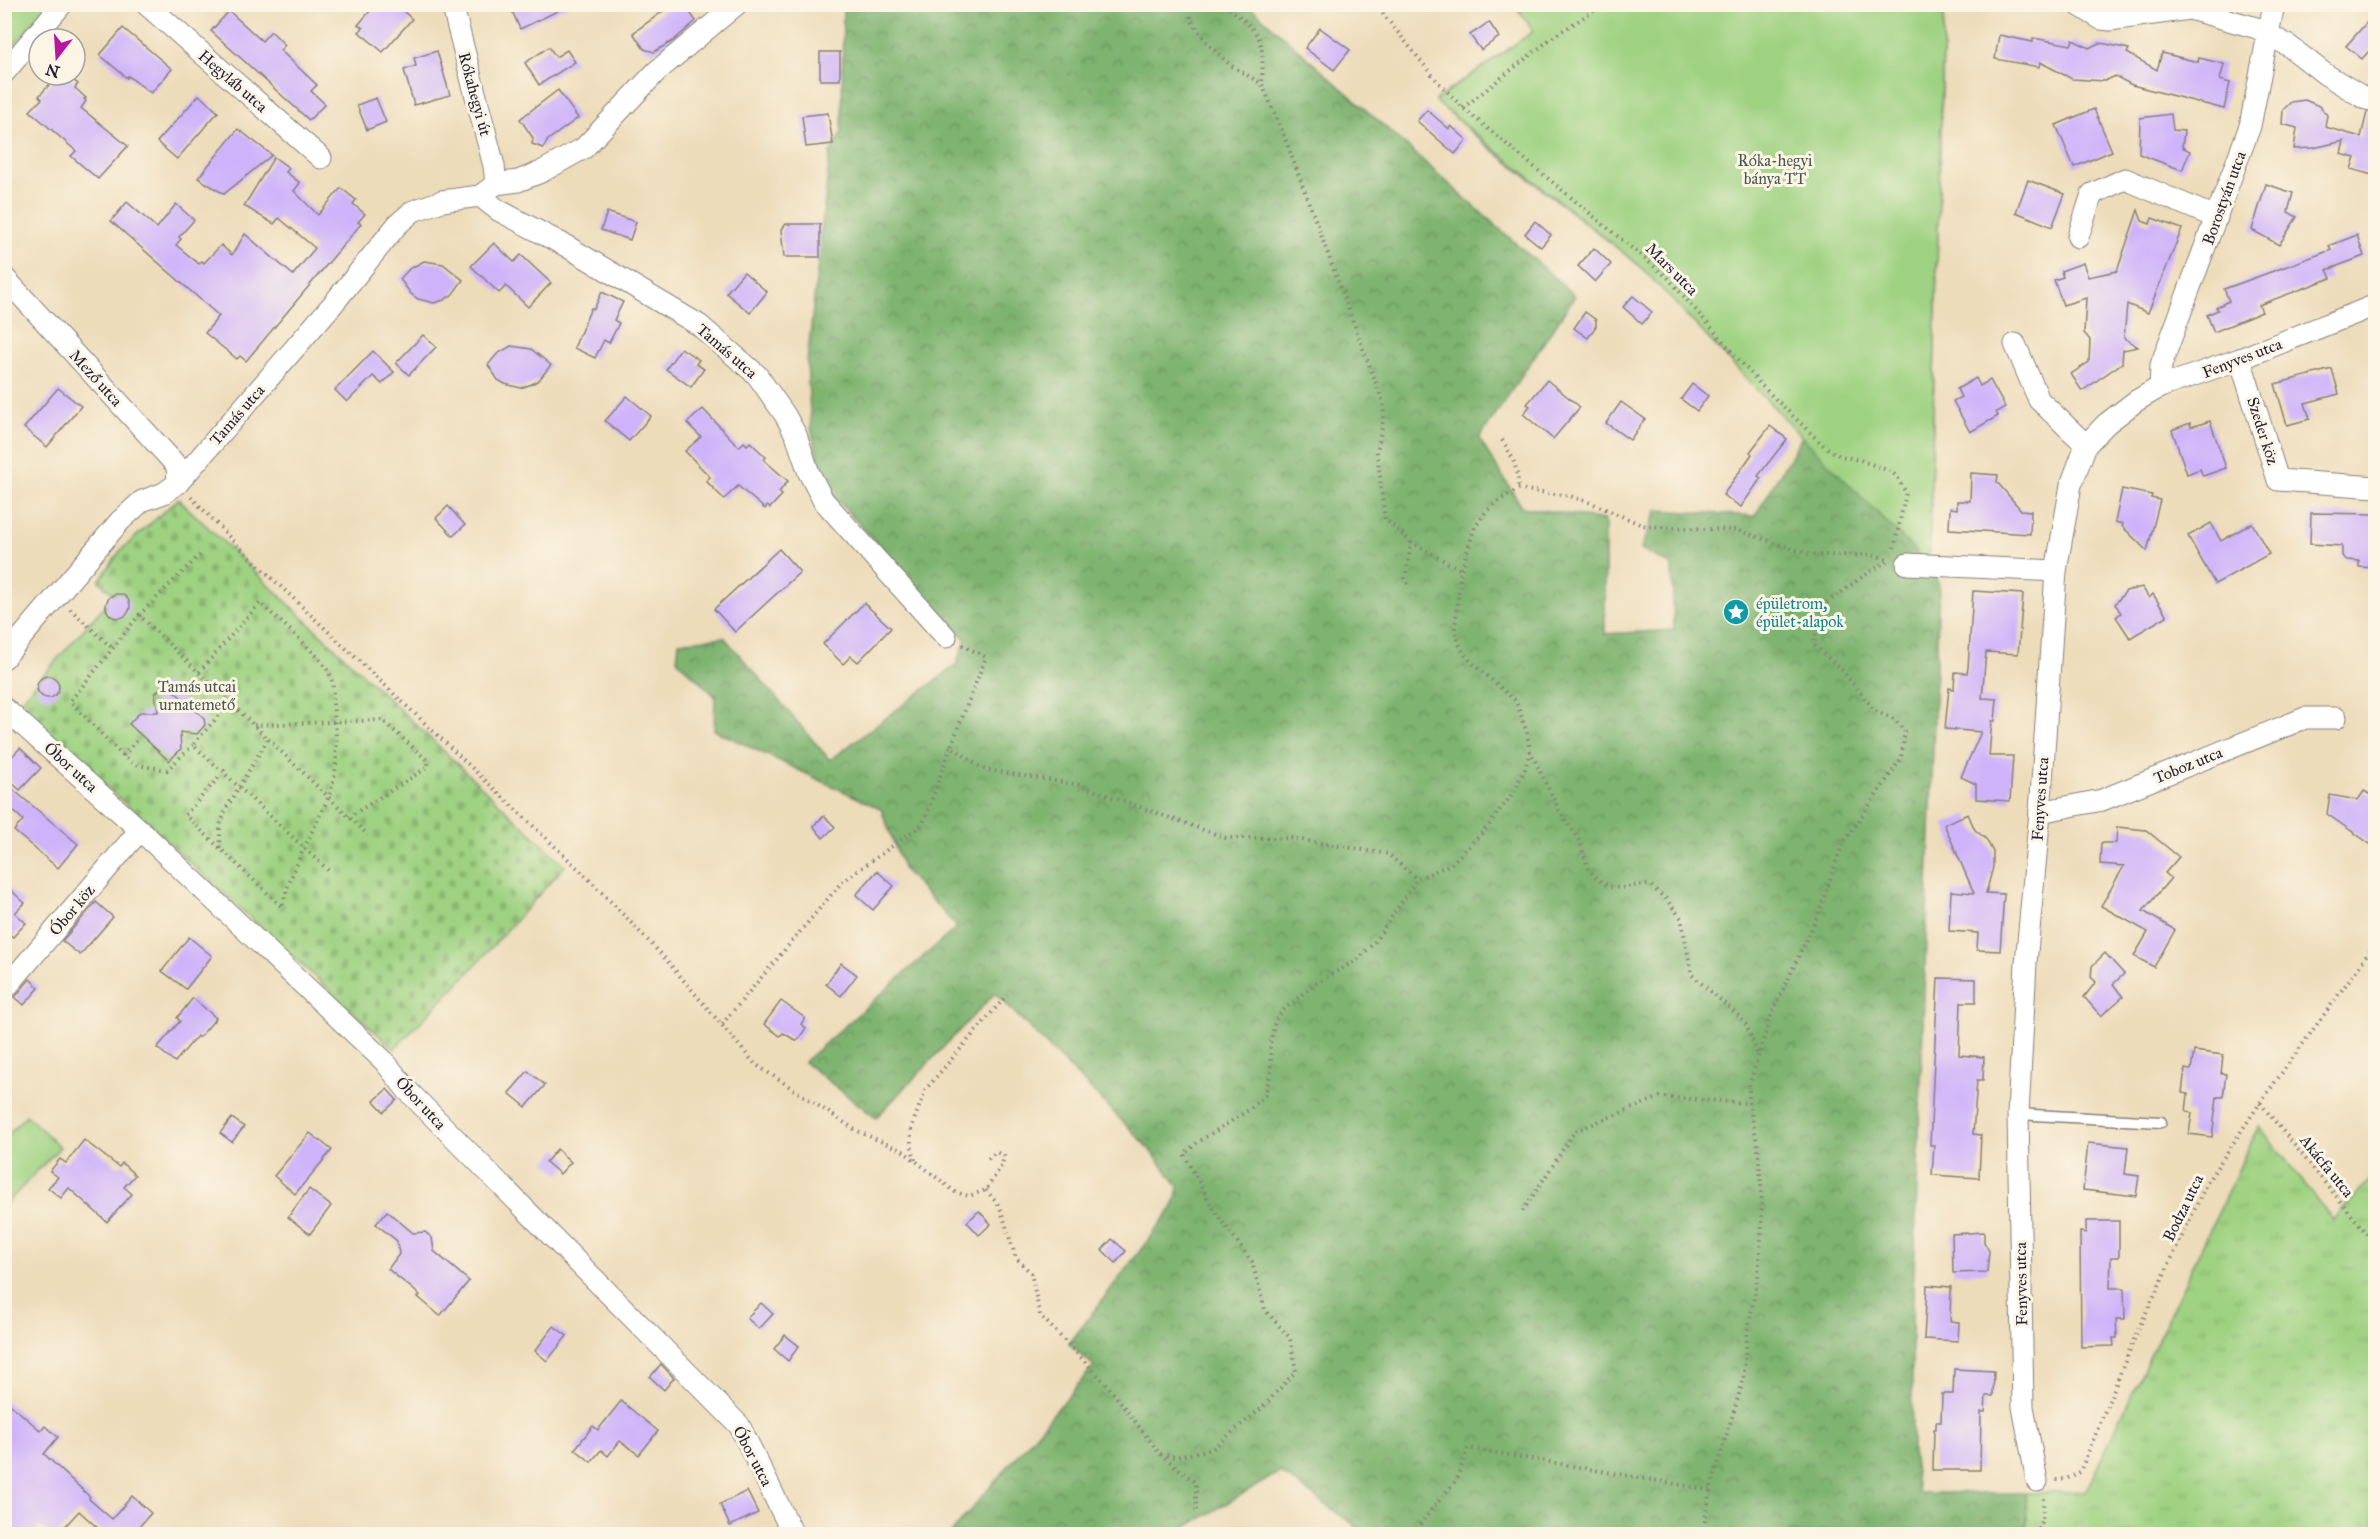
<svg xmlns="http://www.w3.org/2000/svg" width="2380" height="1539" viewBox="0 0 2380 1539" font-family="'IM FELL Great Primer',serif">
	<style>
		.grass { fill: url(#grass-tufts); stroke: #607a5e; stroke-width: 1.5 }
		.forest { fill: url(#forest-crowns); stroke: #506a55; stroke-width: 1.5 }
		.cemetery { fill: url(#cemetery-stones); stroke: #607a5e; stroke-width: 1.5 }
		.park { fill: #9ed181; stroke: #607a5e; stroke-width: 1.5 }
		.building { fill: #ceb2fa }
		.lines { fill: none; stroke-linecap: round; stroke-linejoin: round }
		.lane-casing { stroke: #887f7a; stroke-width: 13 }
		.street-casing { stroke: #887f7a; stroke-width: 23 }
		.path { stroke: #887f7a; stroke-width: 4; stroke-dasharray: 1.5 4.5; stroke-linecap: butt }
		.lane { stroke: #fff; stroke-width: 10 }
		.street { stroke: #fff; stroke-width: 21 }
		.labels { text-anchor: middle; dominant-baseline: central; stroke-width: 6; stroke-linejoin: round; paint-order: stroke }
		.street-label { font-size: 16px; fill: #22223b; stroke: #fcf5e5 }
		.park-label { font-size: 16px; fill: #475750; stroke: #fcf5e5 }
		.culture-label { font-size: 16px; fill: #0d838f; stroke: #fcf5e5; text-anchor: start }
	</style>
	<defs>
		<pattern id="grass-tufts" width="24" height="20" patternUnits="userSpaceOnUse" patternTransform="scale(1.5)"><rect width="24" height="20" fill="#9ed181"/><path d="M3 7l-1-3M5 7V3M7 7l1-3M15 17l-1-3M17 17v-4M19 17l1-3" fill="none" stroke="#88b370"/></pattern>
		<pattern id="forest-crowns" width="20" height="18" patternUnits="userSpaceOnUse" patternTransform="scale(1.5)"><rect width="20" height="18" fill="#7eb36f"/><path d="M2 6a3 3 0 1 1 6 0M12 15a3 3 0 1 1 6 0" fill="none" stroke="#67915c"/></pattern>
		<pattern id="cemetery-stones" width="16" height="16" patternUnits="userSpaceOnUse" patternTransform="scale(1.5)"><rect width="16" height="16" fill="#9ed181"/><path d="M2 7V4a2 2 0 0 1 4 0v3zM10 15v-3a2 2 0 0 1 4 0v3z" fill="#88b370"/></pattern>
	</defs>
	<rect width="100%" height="100%" fill="#fcf5e5"/>
	<filter id="ink" filterUnits="userSpaceOnUse"><feTurbulence type="fractalNoise" baseFrequency=".0167" numOctaves="2"/><feDisplacementMap in="SourceGraphic" scale="12" xChannelSelector="R" yChannelSelector="G"/><feConvolveMatrix kernelMatrix="1 2 1 2 8 2 1 2 1" color-interpolation-filters="sRGB"/></filter>
	<filter id="wash" filterUnits="userSpaceOnUse"><feTurbulence type="fractalNoise" baseFrequency=".008" numOctaves="4" result="noise"/><feDisplacementMap in="SourceGraphic" scale="24" xChannelSelector="R" yChannelSelector="G"/><feGaussianBlur stdDeviation="1.35" result="paint"/><feColorMatrix in="noise" values="0 0 0 0 0 0 0 0 0 0 0 0 0 0 0 0 0 1.4 0 .05"/><feComposite in="paint" operator="in"/></filter>
	<g filter="url(#wash)">
		<rect width="100%" height="100%" fill="#eddcba"/>
		<path class="grass" d="M2259,1126L2333,1220L2375,1175V1534H2023L2027,1521L2025,1493L2086,1491Z"/>
		<path class="forest" d="M843,5H1248L1575,296L1479,439L1522,507L1605,520V634L1674,630L1672,566L1641,549L1657,510L1755,516L1802,437L1640,266L1481,141L1435,100L1534,31L1515,5H1944L1929,565L1939,585L1912,1325V1452L1918,1493H2025L2027,1521L2023,1534H1367L1280,1472L1174,1534H950L1094,1366L1069,1344L1173,1207L1179,1187L1148,1147L995,993L876,1118L804,1062L957,927L904,870L881,809L714,730L715,696L677,660L679,642L724,637L830,760L956,665L966,640L828,490L818,460L811,428L807,363L830,153L842,132Z"/>
		<path class="cemetery" d="M178,499L565,866L468,973L394,1049L17,705L114,595L99,581L120,551Z"/>
		<g class="park">
			<path d="M5,5H48L5,56Z"/>
			<path d="M1515,5H1944L1929,565L1802,437L1640,266L1435,101L1534,31Z"/>
			<path d="M26,1115L60,1147L5,1205V1138Z"/>
		</g>
		<g id="blocks">
			<g class="building">
				<path d="M376,4H395L412,19L383,52L359,32L363,28L358,25Z"/>
				<path d="M509,4H572L520,29Z"/>
				<path d="M673,4H684L696,21L673,41L654,52L644,49L633,33Z"/>
				<path d="M229,11L262,41L271,31L285,45L280,50L317,85L311,91L325,104L309,120L211,31Z"/>
				<path d="M2376,12V43L2362,59L2346,46Z"/>
				<path d="M1489,22L1499,37L1481,50L1470,35Z"/>
				<path d="M123,28L172,69L151,93L128,76L127,78L100,55Z"/>
				<path d="M1320,28L1350,50L1334,70L1305,48Z"/>
				<path d="M1999,35L2033,42V38L2071,45L2073,40L2089,48L2099,43L2106,44L2129,49L2127,53L2157,70L2162,53L2198,62L2199,58L2224,64L2220,80L2230,83L2224,109L2132,85L2115,76L2105,81L2072,79L2040,62L2039,67L1995,59Z"/>
				<path d="M549,47L556,57L567,50L575,62L539,85L525,63Z"/>
				<path d="M437,51L450,95L414,105L404,70L416,66L414,58Z"/>
				<rect x="820" y="52" width="20" height="28"/>
				<path d="M58,75H67L78,84L75,88L86,98L84,99L86,101L81,108L128,146L98,179L71,156L76,151L30,111L42,99L39,96Z"/>
				<path d="M558,90L578,118L548,140L543,148L532,144L533,138L520,119Z"/>
				<path d="M199,95L218,112L177,159L157,142Z"/>
				<path d="M376,98L386,122L367,130L357,105Z"/>
				<path d="M2305,100L2319,106L2327,115L2325,127L2361,137L2367,112L2376,113V176L2351,169L2355,158L2341,154L2344,141L2313,148L2294,149L2297,128L2282,124L2283,110L2291,102Z"/>
				<path d="M2094,109L2112,151L2074,167L2056,125Z"/>
				<path d="M1427,110L1449,129L1451,126L1467,140L1455,154L1417,121Z"/>
				<path d="M828,113L833,144L806,147L802,116Z"/>
				<path d="M2171,114L2173,130L2184,131L2182,147L2190,151L2182,170L2139,154L2140,118Z"/>
				<path d="M238,129L272,155L224,194L198,178Z"/>
				<path d="M274,157L289,168L286,172L300,183L294,191L318,215L341,188L356,200L353,204L365,214L358,222L361,224L246,361L240,356L237,359L205,333L219,316L111,221L127,202L157,228L176,204L194,220L179,237L181,239L176,245L199,264L202,261L204,263L221,245L232,255L245,234L293,275L315,248L279,218L274,224L244,206Z"/>
				<path d="M2028,180L2065,194L2052,227L2016,212Z"/>
				<path d="M2266,184L2293,193L2288,212L2297,217L2279,245L2252,230Z"/>
				<path d="M2138,210L2142,221L2150,224L2152,218L2182,229L2148,313L2127,304L2124,338L2138,347L2123,350L2122,363L2082,391L2071,374L2089,362L2090,340L2084,333L2086,298L2063,305L2054,280L2063,277L2061,271L2083,263L2088,277L2117,271Z"/>
				<path d="M607,212L636,222L630,240L601,230Z"/>
				<path d="M1535,221L1551,235L1541,247L1525,234Z"/>
				<path d="M786,224H820V257H784L781,230Z"/>
				<path d="M2357,235L2364,256L2327,270L2331,278L2259,305L2262,312L2214,332L2207,315L2218,310L2216,307L2229,301L2224,289L2331,250L2329,246Z"/>
				<path d="M494,243L514,262L521,255L551,283L528,307L506,286L499,293L471,266Z"/>
				<path d="M1594,248L1611,264L1595,282L1578,266Z"/>
				<path d="M424,261L443,264L463,280L452,295L444,300L434,303L418,299L411,294L400,279L409,269Z"/>
				<path d="M744,272L767,292L750,313L726,293Z"/>
				<path d="M602,292L623,302L614,320L619,323L609,343L604,340L595,358L574,348L591,308L594,309Z"/>
				<path d="M1633,296L1652,312L1642,324L1623,307Z"/>
				<path d="M1585,312L1596,320V326L1588,338L1574,328Z"/>
				<path d="M423,335L436,347L409,375L396,363Z"/>
				<path d="M511,346L531,349L551,365L539,380L532,384L521,388L505,384L498,380L488,365L497,354Z"/>
				<path d="M681,348L699,360L696,364L704,369L691,387L666,369Z"/>
				<path d="M373,351L394,372L382,384L373,376L347,402L335,390Z"/>
				<path d="M2332,369L2339,394L2305,403L2310,419L2287,425L2275,384Z"/>
				<path d="M1976,378L1980,386L1990,380L2005,407L1996,412L1998,416L1970,432L1953,401L1961,397L1957,389Z"/>
				<path d="M1547,380L1580,407L1553,439L1523,414L1530,406L1527,404Z"/>
				<path d="M1692,384L1708,396L1697,411L1681,399Z"/>
				<path d="M58,388L81,406L47,447L24,428Z"/>
				<path d="M627,396L651,416L629,441L605,421Z"/>
				<path d="M1621,402L1645,419L1630,440L1606,423Z"/>
				<path d="M703,409L739,447L744,442L747,445L750,442L766,457L764,460L788,481L779,492L782,495L770,508L767,506L765,509L738,486L724,499L706,481L710,477L685,451L701,437L687,423Z"/>
				<path d="M2210,421L2226,468L2203,476L2200,469L2187,474L2172,430L2190,423L2191,427Z"/>
				<path d="M1770,426L1787,439L1758,476L1761,478L1741,507L1723,495L1752,454L1750,452Z"/>
				<path d="M1971,473L1998,475L1997,482L2021,510L2031,511L2030,534L1949,529L1950,508L1957,509V501H1970Z"/>
				<path d="M2122,489L2152,495L2151,498L2160,500L2147,551L2122,526L2123,524L2115,522Z"/>
				<path d="M448,506L465,525L453,536L436,518Z"/>
				<path d="M2311,513L2376,514L2374,568L2359,567V561L2347,560L2342,556V546L2310,544Z"/>
				<path d="M2211,523L2221,541L2252,523L2269,554L2215,584L2188,536Z"/>
				<path d="M779,549L800,572L735,632L714,609Z"/>
				<path d="M2142,587L2149,598L2153,594L2167,616L2130,638L2116,617L2121,613L2115,604L2126,591Z"/>
				<path d="M1973,591L2023,594L2018,654L1986,652L1982,698L1997,699L1995,721H1992L1989,756H2013L2010,801L1976,799V784L1961,777L1981,732L1945,729L1949,688L1954,689L1955,672L1967,673L1968,668Z"/>
				<circle cx="118" cy="606" r="12"/>
				<path d="M864,603L891,628L858,662L851,656L843,664L823,644Z"/>
				<circle cx="48" cy="687" r="11"/>
				<path d="M165,683L204,718L205,725L197,734L180,732L181,749L169,761L129,724L140,712H158L155,694Z"/>
				<path d="M20,748L41,768L20,790L4,776V765Z"/>
				<path d="M4,782L78,844L58,868L14,831L23,820L4,802Z"/>
				<path d="M2364,791L2376,798V848L2327,814L2330,795L2358,800Z"/>
				<path d="M1968,814L1975,830L1986,839L1993,852V867L1986,893L2004,894L2000,951L1977,950L1978,933L1949,931L1951,891L1974,893L1944,824Z"/>
				<path d="M824,816L835,827L823,838L813,826Z"/>
				<path d="M2117,827L2146,830L2179,857L2165,873L2171,878L2143,911L2175,930L2154,967L2134,956L2148,932L2101,906L2124,866L2100,864L2101,843H2116Z"/>
				<path d="M877,871L894,886L873,910L856,895Z"/>
				<path d="M4,884L25,903L15,913L26,923L13,937L4,930Z"/>
				<path d="M96,902L113,917L80,955L62,941Z"/>
				<path d="M189,937L212,956L186,989L162,971Z"/>
				<path d="M2105,953L2124,974L2113,984L2123,997L2101,1016L2084,997L2096,982L2091,977L2092,966Z"/>
				<path d="M841,963L857,975L841,996L826,984Z"/>
				<path d="M1938,978L1976,979V1002H1961L1959,1055L1984,1057L1983,1080H1977L1973,1134L1981,1135L1979,1178L1932,1175L1934,1145H1930Z"/>
				<path d="M30,979L39,988L24,1005L15,997Z"/>
				<path d="M193,998L216,1018L199,1038L197,1036L175,1062L157,1048L180,1021L177,1018Z"/>
				<path d="M781,1001L805,1018L801,1024L806,1028L797,1041L783,1033L780,1036L764,1024Z"/>
				<path d="M2194,1051L2223,1055L2221,1074H2226L2223,1097H2217L2212,1137L2189,1134L2192,1113L2186,1112L2188,1094L2182,1093L2185,1069L2191,1070Z"/>
				<path d="M528,1071L545,1085L526,1107L509,1093Z"/>
				<path d="M387,1089L397,1100L384,1112L374,1101Z"/>
				<path d="M232,1118L244,1127L232,1142L220,1133Z"/>
				<path d="M310,1133L332,1150L295,1194L274,1176Z"/>
				<path d="M84,1140L119,1167L122,1163L135,1175L124,1187L132,1194L107,1222L69,1188L61,1198L48,1188L58,1177L50,1171L60,1159L66,1163Z"/>
				<path d="M2088,1143L2128,1147L2125,1174L2139,1176L2136,1196L2083,1190Z"/>
				<path d="M557,1149L571,1162L560,1174L546,1162Z"/>
				<path d="M309,1189L331,1206L310,1234L288,1217Z"/>
				<path d="M387,1211L413,1233L425,1232L432,1238L434,1251L469,1281L440,1316L418,1297L420,1295L388,1269L399,1254L397,1241L376,1224Z"/>
				<path d="M979,1211L991,1224L979,1235L967,1222Z"/>
				<path d="M2086,1221H2119V1257H2111L2110,1288H2124L2125,1319H2116L2117,1338H2113L2114,1346L2081,1347L2080,1232L2086,1233Z"/>
				<path d="M1984,1232V1242L1989,1251L1987,1272L1953,1273L1952,1234Z"/>
				<path d="M1112,1239L1126,1251L1116,1263L1102,1250Z"/>
				<path d="M1927,1285L1951,1287L1950,1321L1959,1322L1958,1341L1924,1339Z"/>
				<path d="M761,1303L773,1314L759,1329L747,1318Z"/>
				<path d="M554,1326L567,1336L547,1361L535,1351Z"/>
				<path d="M785,1335L799,1346L788,1361L774,1349Z"/>
				<path d="M661,1364L674,1378L664,1390L650,1377Z"/>
				<path d="M1954,1369L1994,1371L1993,1396H1986L1985,1412H1981L1980,1470H1933L1934,1429H1936V1422H1941L1942,1394H1953Z"/>
				<path d="M4,1399L41,1431L45,1426L58,1437L44,1454L90,1497L89,1499L112,1519L132,1496L151,1513L133,1534H98L101,1531L79,1511L58,1534H50L40,1526L32,1534H15L4,1525Z"/>
				<path d="M621,1401L658,1431L639,1455L620,1441L608,1456L601,1450L591,1462L575,1449L593,1426L598,1430Z"/>
				<path d="M747,1491L758,1513L730,1526L720,1504Z"/>
			</g>
		</g>
	</g>
	<g filter="url(#ink)">
		<use href="#blocks" fill-opacity="0" stroke="#887f7a" stroke-width="1.5"/>
		<g class="lines">
			<g class="lane-casing">
				<path id="lane" d="M2018,1114L2161,1122"/>
			</g>
			<g class="street-casing">
				<g id="street">
					<path d="M146,4L321,158"/>
					<path d="M452,4L494,166L496,184"/>
					<path d="M2077,4L2101,19L2110,20L2189,9L2257,28L2289,46L2325,74L2366,99L2376,101"/>
					<path d="M4,73L62,4"/>
					<path d="M480,196L498,210L568,247L699,325L757,375L785,415L796,435L809,473L823,500L946,637"/>
					<path d="M2078,237L2092,194L2125,179L2217,218"/>
					<path d="M4,277L177,466L178,483"/>
					<path d="M2015,344L2039,400L2086,445"/>
					<path d="M2240,359L2278,480L2376,487"/>
					<path d="M2160,387L2161,365L2250,126L2274,4"/>
					<path d="M1907,564L2056,571"/>
					<path d="M4,658L120,521L142,501L164,493L178,483L333,304L397,225L413,211L442,201L480,196L496,184L518,181L541,172L584,148L657,71L737,4"/>
					<path d="M4,708L140,830L385,1062L407,1090L739,1425L793,1534"/>
					<path d="M2040,812L2102,800L2305,718H2336"/>
					<path d="M4,990L140,830"/>
					<path d="M2037,1481L2023,1407L2018,1114L2026,963L2040,812L2056,571L2071,485L2086,445L2106,424L2136,401L2160,387L2240,359L2376,305"/>
				</g>
			</g>
			<g class="path">
				<path d="M1189,4L1191,20L1208,44L1230,65L1262,84L1283,133L1383,402L1384,416L1377,452L1385,519L1411,542L1461,570"/>
				<path d="M1225,4C1262,36 1264,34 1262,84"/>
				<path d="M1375,4L1438,82L1463,108L1668,278L1761,385L1824,446L1840,456L1860,460L1892,472L1898,478L1906,493L1894,548"/>
				<path d="M1463,108L1553,37L1604,4"/>
				<path d="M1502,440C1514,457 1517,469 1519,489"/>
				<path d="M191,497L237,545L588,878L662,955L755,1064L857,1131L903,1151L955,1192L969,1196L986,1190L1002,1165L1004,1156L996,1152L988,1159"/>
				<path d="M1408,584L1405,579L1411,542"/>
				<path d="M70,609L112,648"/>
				<path d="M139,615L203,552"/>
				<path d="M962,645L986,657L951,746L983,769L1079,785L1226,838H1290L1388,854L1417,879"/>
				<path d="M199,672L260,603C277,619 322,656 330,675C334,684 333,694 333,703C336,735 341,767 328,798C312,835 291,868 282,907L185,815L220,776"/>
				<path d="M230,702L193,745L216,766L224,771L225,774L329,871"/>
				<path d="M254,725L382,720L428,761V767L349,817"/>
				<path d="M136,741L123,756C136,768 149,766 167,770L193,745"/>
				<path d="M123,756L70,701C94,673 116,644 139,615L368,835"/>
				<path d="M220,848V825L227,807L268,739"/>
				<path d="M722,1024L842,882L923,824L951,746"/>
				<path d="M1757,1053L1746,1025L1740,1017L1692,975L1681,918L1666,899L1650,885H1638L1622,888L1610,887L1597,879L1588,868L1580,841L1559,810L1530,751L1527,733L1516,701L1472,663L1464,654L1459,644L1455,628L1461,570L1475,527L1485,513L1496,502L1519,489L1570,496L1594,504L1642,525L1659,527L1737,530L1811,555H1871L1889,559"/>
				<path d="M2260,1103L2376,1245"/>
				<path d="M915,1160L911,1144V1129L925,1090L1007,995"/>
				<path d="M986,1190L1000,1207L1016,1258L1031,1273L1040,1315L1107,1385L1160,1454L1176,1457L1212,1449L1263,1407L1296,1371L1290,1338L1265,1310L1252,1262L1214,1210L1184,1154L1198,1142L1249,1110L1265,1095L1271,1071L1270,1045L1275,1021L1283,1010L1315,984L1358,959L1374,943L1417,879L1451,864L1484,831L1513,793L1525,769L1530,751"/>
				<path d="M1523,1211L1575,1131L1660,1097L1749,1103"/>
				<path d="M1160,1454L1196,1483V1511"/>
				<path d="M2056,1480L2066,1479L2080,1472L2138,1330L2208,1181L2260,1103L2376,943"/>
				<path d="M1412,1534L1457,1479L1468,1448L1710,1490"/>
				<path d="M1703,1534L1710,1490L1743,1381L1748,1329L1758,1276L1762,1227L1761,1185L1758,1147L1749,1103V1086L1772,1013L1818,915L1842,845L1901,759L1905,731L1894,719L1875,711L1842,670L1814,645L1821,607L1862,577L1889,560"/>
				<path d="M2035,1534L2042,1520L2044,1498"/>
			</g>
			<use href="#lane" class="lane"/>
			<use href="#street" class="street"/>
		</g>
	</g>
	<defs>
		<g id="sight-disc" transform="scale(1.35)"><circle r="9.5" fill="#0f9aa8" stroke="#fcf5e5"/><path d="M0-6L1.8-2.2L6-1.7L2.9 1.2L3.7 5.4L0 3.3L-3.7 5.4L-2.9 1.2L-6-1.7L-1.8-2.2Z" fill="#fff"/></g>
	</defs>
	<g fill-rule="evenodd">
		<use href="#sight-disc" x="1736" y="612"/>
	</g>
	<g class="labels">
		<g class="street-label">
			<text transform="translate(233 81) rotate(41)">Hegyláb utca</text>
			<text transform="translate(475 94) rotate(75)">Rókahegyi út</text>
			<text transform="translate(2224 198) rotate(-70)">Borostyán utca</text>
			<text transform="translate(1672 269) rotate(45)">Mars utca</text>
			<text transform="translate(727 351) rotate(41)">Tamás utca</text>
			<text transform="translate(2242 358) rotate(-21)">Fenyves utca</text>
			<text transform="translate(96 378) rotate(48)">Mező utca</text>
			<text transform="translate(237 415) rotate(-49)">Tamás utca</text>
			<text transform="translate(2263 431) rotate(72)">Szeder köz</text>
			<text transform="translate(2188 765) rotate(-22)">Toboz utca</text>
			<text transform="translate(71 767) rotate(42)">Óbor utca</text>
			<text transform="translate(2040 799) rotate(-86)">Fenyves utca</text>
			<text transform="translate(72 910) rotate(-50)">Óbor köz</text>
			<text transform="translate(421 1103) rotate(47)">Óbor utca</text>
			<text transform="translate(2327 1166) rotate(51)">Akácfa utca</text>
			<text transform="translate(2183 1208) rotate(-64)">Bodza utca</text>
			<text transform="translate(2021 1284) rotate(-91)">Fenyves utca</text>
			<text transform="translate(753 1456) rotate(62)">Óbor utca</text>
		</g>
		<g class="park-label">
			<text x="1775" y="160">Róka-hegyi<tspan x="1775" dy="18">bánya TT</tspan></text>
			<text x="197" y="686">Tamás utcai<tspan x="197" dy="18">urnatemető</tspan></text>
		</g>
		<g class="culture-label">
			<text x="1756" y="603">épületrom,<tspan x="1756" dy="18">épület-alapok</tspan></text>
		</g>
	</g>
	<rect width="2380" height="1539" fill="none" stroke="#fcf5e5" stroke-width="24"/>
	<g transform="translate(57 57) rotate(197)"><circle r="28" fill="#fcf5e5" stroke="#a5a1a1" stroke-width="1.5"/>
	<path d="M0-4.5L10 22L0 15L-10 22Z" fill="#b5179e"/>
	<text y="-9" font-size="16" font-weight="bold" text-anchor="middle" fill="#22223b">N</text>
	</g>
</svg>
